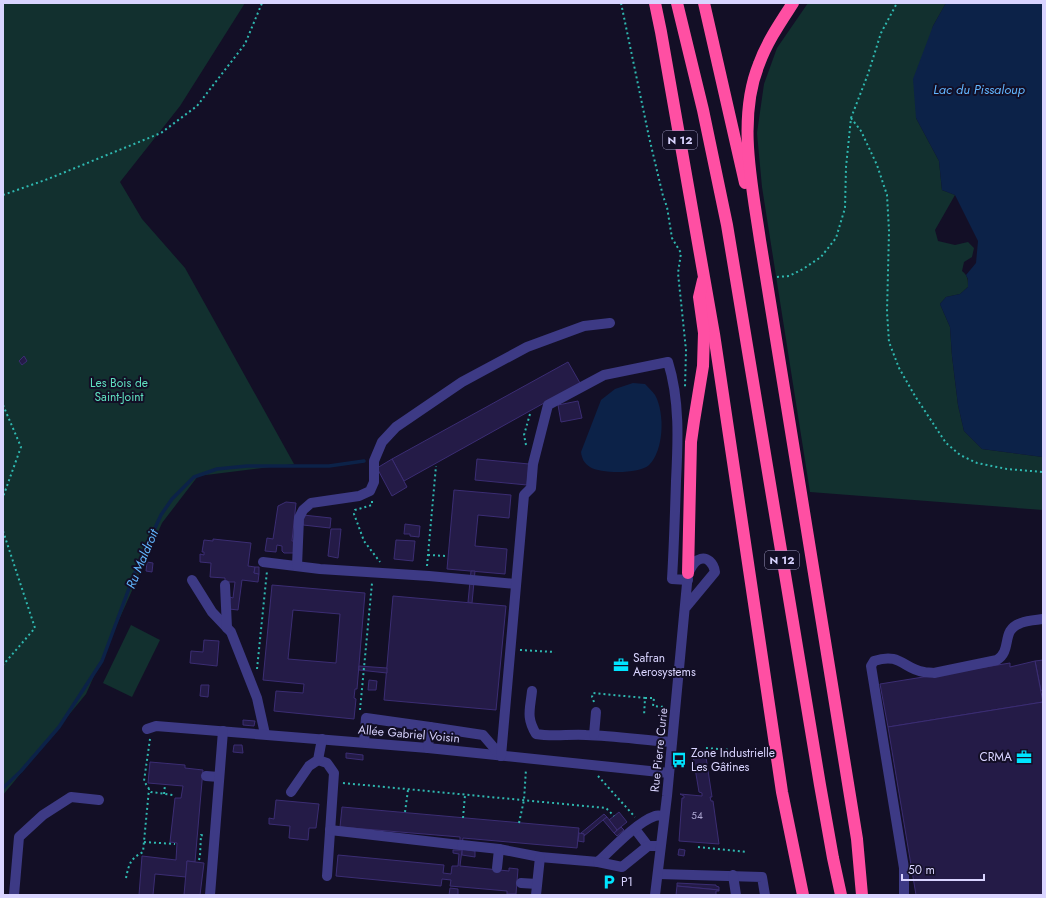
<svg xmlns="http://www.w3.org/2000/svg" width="1046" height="898" viewBox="0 0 1046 898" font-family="Jost,sans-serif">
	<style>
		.green { fill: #12302f }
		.water { fill: #0c2248 }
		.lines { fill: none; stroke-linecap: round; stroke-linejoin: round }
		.stream { stroke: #0c2248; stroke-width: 3.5 }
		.building { fill: #241b47; stroke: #3b2d73; fill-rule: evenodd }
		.path { stroke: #2fb8b0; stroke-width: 2; stroke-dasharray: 2 3; stroke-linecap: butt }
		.minor { stroke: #3d3a85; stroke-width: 10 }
		.highway { stroke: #ff4fa3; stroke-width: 12 }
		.labels { text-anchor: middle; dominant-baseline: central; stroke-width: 4; stroke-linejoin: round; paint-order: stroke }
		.number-label { font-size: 10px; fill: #aca6d1 }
		.shield { fill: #130f26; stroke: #9e99be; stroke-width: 1 }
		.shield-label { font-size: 11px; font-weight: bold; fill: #d9d4ff }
		.park-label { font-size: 12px; fill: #5fe0c0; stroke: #130f26 }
		.poi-label { font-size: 12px; fill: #d9d4ff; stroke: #130f26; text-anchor: start }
		.street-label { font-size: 12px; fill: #d9d4ff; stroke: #130f26 }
		.water-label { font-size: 13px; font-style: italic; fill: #62b6ff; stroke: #130f26 }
	</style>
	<rect width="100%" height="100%" fill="#130f26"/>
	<g class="green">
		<path d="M3,3H245L180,106L120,182L142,219L185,268L294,464L198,476L162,523L86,694L3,795Z"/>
		<path d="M808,3H946L933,26L916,118L939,161L942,190L955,195L935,230L938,241L955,245L968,242L974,248L972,257L964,262L962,271C968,276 968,279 968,287L960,294L946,297L940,304L950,327L952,356L958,405L964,431L982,449L1043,457V510L810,492L762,187L757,133L764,84L777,48Z"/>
		<path d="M131,625L160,640L132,697L103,683Z"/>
	</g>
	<g class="water">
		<path d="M946,3H1042L1043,8V457L982,449L964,431L958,405L952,356L950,327L940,304L946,297L960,294L968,287V279L966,275L976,263L978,241L955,195L942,190L939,161L916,118L913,79L933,26Z"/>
		<path d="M633,383L645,384C648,387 652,391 655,395C665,413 664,450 649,465C640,474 601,474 590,467C584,463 582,459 581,452L601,400L615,389Z"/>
	</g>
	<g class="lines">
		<path class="stream" d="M3,788L21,771L59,727L102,661L137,567L161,515L172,499L194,477L217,469L247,466H329L364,461"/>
	</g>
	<g class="building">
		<path d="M24,356L27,361L22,365L19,361Z"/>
		<path d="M568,362L580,383L404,481L392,459Z"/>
		<path d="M578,401L582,418L561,422L558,405Z"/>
		<path d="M392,459L407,487L392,496L377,468Z"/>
		<path d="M477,459L529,464L527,485L475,480Z"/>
		<path d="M454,490L511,495L509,518L478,515L475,546L507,549L505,574L447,569Z"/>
		<path d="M286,502L296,503L292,541H295L294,553H284L282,551V546L277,545L276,552L265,551L267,538L273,539L278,506Z"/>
		<path d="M303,515L331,518L330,528L303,525Z"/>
		<path d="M405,524L420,526L419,537L410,536V534H404Z"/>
		<path d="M331,529H341L338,558L328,556Z"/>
		<path d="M213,539L251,543L248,566L255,567L254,573L259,574L258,582L242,580L238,610L229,609L230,597L233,598L235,582H225V578L210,577L211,563L200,562V554L204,555V552H202L204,540L213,541Z"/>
		<path d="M396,540L415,541L413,561L394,559Z"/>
		<path d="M147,562L153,563L152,572L146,571Z"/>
		<path d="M255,567H259V574L254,573Z"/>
		<path d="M471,571H475L472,603L468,602Z"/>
		<path d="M272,585L365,593L357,689H355L354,698L356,699L354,719L274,711L276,691L303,693L304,684L263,680ZM293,610L340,614L336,663L288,659Z"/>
		<path d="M393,596L506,606L496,710L384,700Z"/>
		<path d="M204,640L219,641L217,666L190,663L191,651L203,652Z"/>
		<path d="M1043,660V690L1041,691L1035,661Z"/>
		<path d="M1035,661L1043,702L888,727L880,684L1010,663V667Z"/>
		<path d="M359,666L387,668V673L359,670Z"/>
		<path d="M369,680L377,681L376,690H368Z"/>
		<path d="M201,685H209L208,697L200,696Z"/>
		<path d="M1043,702V895H916L888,727Z"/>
		<path d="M243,720L255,721L254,726L243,725Z"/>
		<path d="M234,745H242L243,753L233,752Z"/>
		<path d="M692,750L703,751L704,757H706L712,797H710L711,801H713L719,844L679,841L682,798H684V796L680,794L702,796V793L699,792Z"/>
		<path d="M346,753L363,755V760L346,758Z"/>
		<path d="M150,762L185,765V768L203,770L195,862L187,861L186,877L155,874L153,895H139L142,856L176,860L177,843L170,842L175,798H181L183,786L148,783Z"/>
		<path d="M276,800L319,804L316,828H309L308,840L289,838L290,826L269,824V818L274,819Z"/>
		<path d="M342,807L579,828L577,848L463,838L462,844H460V837L340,827Z"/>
		<path d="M619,812L627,822L617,830L609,820Z"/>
		<path d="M604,814L607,817L603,820L584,836V834L581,833Z"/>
		<path d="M607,817L617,830L614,833L603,820Z"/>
		<path d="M621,827L624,830L617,836L614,833Z"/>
		<path d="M579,833L584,834V842L578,841Z"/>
		<path d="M462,849L475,851V857L462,855Z"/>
		<path d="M679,849L685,850L684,856L678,855Z"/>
		<path d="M453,850H462L460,866L509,871V868L518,869L516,894H507V891L450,886L451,880L442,879L441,886L336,876L338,855L444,865L443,873L451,874L452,866H458L459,854L453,853Z"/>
		<path d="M187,861L204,863L200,895H184Z"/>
		<path d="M677,883L716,885V886L719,887V890L677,886Z"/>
		<path d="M677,886L719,890V891H716V895H676Z"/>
		<path d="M450,888L458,889V895H449Z"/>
	</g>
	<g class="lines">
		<g class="path">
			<path d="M621,3L649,137L663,196L667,207L672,238L681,253L678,273L686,350L685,387"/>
			<path d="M851,118L861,131L877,165L887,195L889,231L887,312L889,342L899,368L915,396L946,443L960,455L977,463L1007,469L1043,472"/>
			<path d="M3,195L48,179L161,133L197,106L245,44L262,3"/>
			<path d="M777,277L789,276L803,269L821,257L836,238L845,208L846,167L851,118L868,74L881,33L897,3"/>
			<path d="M3,405L21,447L3,497"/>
			<path d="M526,445L524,435L530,414"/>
			<path d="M372,501V505L355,510L354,514L364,541L380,562"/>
			<path d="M3,531L35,628L3,665"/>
			<path d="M428,555L447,556"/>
			<path d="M427,566L436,466"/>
			<path d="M520,650L555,652"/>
			<path d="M257,669L267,571"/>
			<path d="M645,698H654L653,706L665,707"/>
			<path d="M594,702L592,697L593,693L645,698L644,716"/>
			<path d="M360,710L372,583"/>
			<path d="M150,739L144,781L151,792L173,795"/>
			<path d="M706,748L731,750"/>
			<path d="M598,776L635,817"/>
			<path d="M343,783L606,808L614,816"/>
			<path d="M164,794L165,785"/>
			<path d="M405,812L408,790"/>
			<path d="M463,818L465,795"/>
			<path d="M519,823L524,800L526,769"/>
			<path d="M144,842L175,844"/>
			<path d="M698,847L747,852"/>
			<path d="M199,860L200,856L201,835L205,836"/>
			<path d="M126,878C129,864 130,859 143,852L149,789"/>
		</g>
		<g class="minor">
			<path d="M263,562L320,569L429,576L516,584"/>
			<path d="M297,566L299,518L303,510L311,503L359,496L370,491L374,482V461L382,442L396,427L462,382L527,347L584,326L610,323"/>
			<path d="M192,580L212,612L231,632L257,698L265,734"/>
			<path d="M225,585L227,628"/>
			<path d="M532,691C530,710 526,717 536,734C552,737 569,734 586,735C615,736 643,740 672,742"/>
			<path d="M147,729L156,726L428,748L669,773"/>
			<path d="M594,735L596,712"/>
			<path d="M364,742L366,718L430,727"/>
			<path d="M428,748L430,727L483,735L501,756"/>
			<path d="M501,756L524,495L531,488L533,464L548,405L604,375L668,362C680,400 678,442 676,481C675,513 674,546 672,579L688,580"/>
			<path d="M318,760L327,763L334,773L327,876"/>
			<path d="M206,776L219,777"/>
			<path d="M291,792L309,766L318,760L322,739"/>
			<path d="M635,829L648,846"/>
			<path d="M330,830L460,845"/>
			<path d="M462,845L499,849L540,857L598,862C612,849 637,822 655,816C658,815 661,816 664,816"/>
			<path d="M598,862L622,867L648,846H660"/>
			<path d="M497,868L499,849"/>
			<path d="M658,874L762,877L765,895"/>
			<path d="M733,875L736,895"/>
			<path d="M521,883L537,884"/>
			<path d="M14,895L19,837L43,815L71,797L99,800"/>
			<path d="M210,895L223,731"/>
			<path d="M536,895L540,857"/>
			<path d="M655,895L667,796L688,573C691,569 693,562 698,560C707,555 714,564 715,572L686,607"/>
			<path d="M904,895V868L871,666L874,661C901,652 903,669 924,672C927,673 930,672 934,673L997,660C1013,650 1000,630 1021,623C1028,620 1036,620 1043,619"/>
		</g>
		<g class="highway">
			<path d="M655,3L661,32L714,334L782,792L803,895"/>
			<path d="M677,3L703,110L727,225L820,785L833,858L841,895"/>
			<path d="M704,3L745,183"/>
			<path d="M793,3C780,23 767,42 759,64C737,118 752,185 760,240L857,839L862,895"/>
			<path d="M688,573L691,442L694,421L703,366L704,333L699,297L703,280"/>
		</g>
	</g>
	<defs>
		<g id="office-bare" transform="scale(1.2)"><path d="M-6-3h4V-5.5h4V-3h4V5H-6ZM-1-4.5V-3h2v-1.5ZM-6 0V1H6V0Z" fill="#00e5ff" stroke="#130f26" stroke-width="2.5" paint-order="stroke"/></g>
		<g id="bus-bare" transform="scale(1.2)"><path d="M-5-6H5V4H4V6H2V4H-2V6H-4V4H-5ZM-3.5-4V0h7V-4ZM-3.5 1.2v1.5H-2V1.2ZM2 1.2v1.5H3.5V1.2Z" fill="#00e5ff" stroke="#130f26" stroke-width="2.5" paint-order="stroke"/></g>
		<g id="parking-bare" transform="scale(1.2)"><path d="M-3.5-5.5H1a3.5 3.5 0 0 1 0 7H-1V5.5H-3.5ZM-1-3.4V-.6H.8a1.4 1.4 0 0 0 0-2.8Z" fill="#00e5ff" stroke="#130f26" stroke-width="2.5" paint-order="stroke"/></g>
	</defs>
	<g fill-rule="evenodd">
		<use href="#office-bare" x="621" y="665"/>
		<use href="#office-bare" x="1024" y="757"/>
		<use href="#bus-bare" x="679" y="760"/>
		<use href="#parking-bare" x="609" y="882"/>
	</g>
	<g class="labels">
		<g class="number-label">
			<text x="697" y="815">54</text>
		</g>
		<g class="shield">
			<rect x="663" y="131" width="34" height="18" rx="3"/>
			<rect x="765" y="551" width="34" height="18" rx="3"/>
		</g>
		<g class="shield-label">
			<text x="680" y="140">N 12</text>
			<text x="782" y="560">N 12</text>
		</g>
		<g class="park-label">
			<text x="119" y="383">Les Bois de<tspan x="119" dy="14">Saint-Joint</tspan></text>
		</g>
		<g class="poi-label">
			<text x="633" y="658">Safran<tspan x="633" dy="14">Aerosystems</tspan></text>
			<text x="691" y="753">Zone Industrielle<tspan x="691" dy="14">Les Gâtines</tspan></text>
			<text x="1012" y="757" text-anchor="end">CRMA</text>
			<text x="621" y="882">P1</text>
		</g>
		<g class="street-label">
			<text transform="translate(409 734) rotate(5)">Allée Gabriel Voisin</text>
			<text transform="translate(659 750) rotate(-84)">Rue Pierre Curie</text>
		</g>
		<g class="water-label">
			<text x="979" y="89">Lac du Pissaloup</text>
			<text transform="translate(142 559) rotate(-67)">Ru Maldroit</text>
		</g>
	</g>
	<rect width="1046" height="898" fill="none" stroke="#d9d4ff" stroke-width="8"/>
	<path d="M902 874v6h82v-6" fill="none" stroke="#d9d4ff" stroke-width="2"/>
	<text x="908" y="874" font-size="12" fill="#d9d4ff" stroke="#130f26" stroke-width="3" paint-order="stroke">50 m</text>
</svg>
